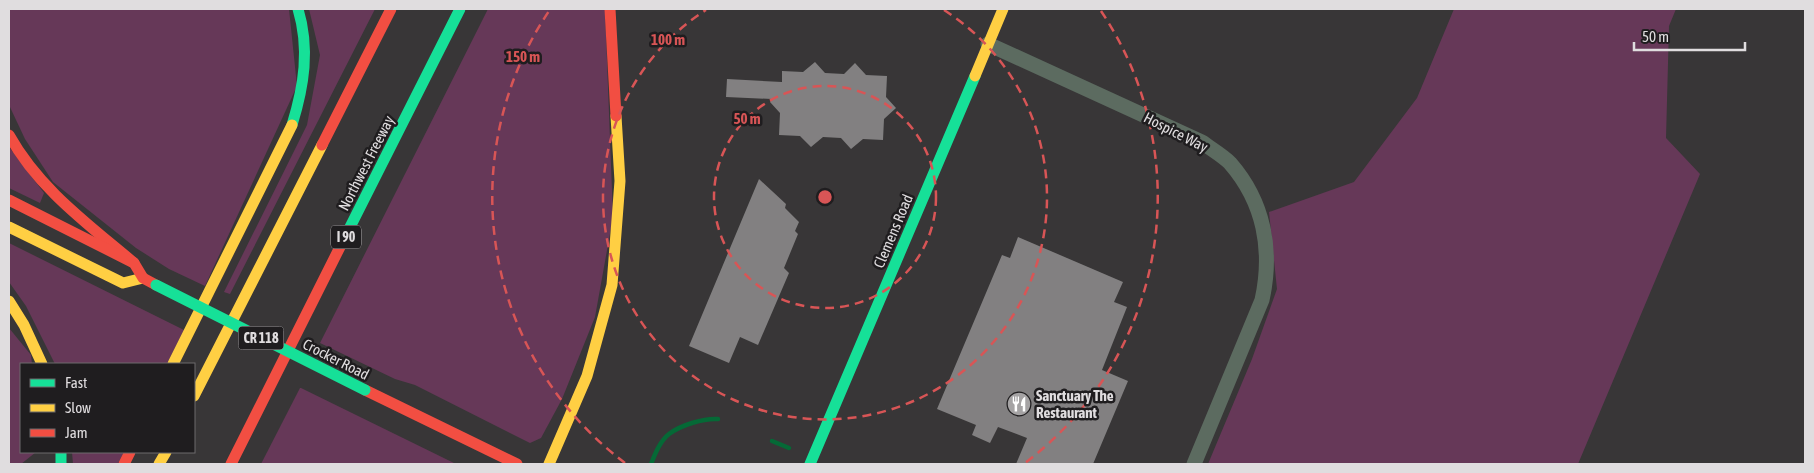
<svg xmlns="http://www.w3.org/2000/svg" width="1814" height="473" viewBox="0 0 1814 473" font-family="'Asap Condensed',sans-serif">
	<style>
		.green { fill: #663858 }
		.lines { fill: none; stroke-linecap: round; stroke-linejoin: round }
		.stream { stroke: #056936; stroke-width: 4.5 }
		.building { fill: #828081 }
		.street { stroke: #5c6b60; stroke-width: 15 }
		.fast { stroke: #16e098; stroke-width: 11 }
		.slow { stroke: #ffcf43; stroke-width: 11 }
		.jam { stroke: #f24e42; stroke-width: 11 }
		.fast-bridge { stroke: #16e098; stroke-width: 11 }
		.ring { fill: none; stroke: #d85556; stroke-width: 2.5; stroke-dasharray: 9 6 }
		.labels { text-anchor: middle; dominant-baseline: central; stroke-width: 5; stroke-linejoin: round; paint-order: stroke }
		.shield { fill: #1f1d1f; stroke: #a6a3a5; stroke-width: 1 }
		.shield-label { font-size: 14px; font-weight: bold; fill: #e0dddf }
		.street-label { font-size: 15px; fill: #e0dddf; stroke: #1f1d1f }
		.poi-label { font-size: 15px; font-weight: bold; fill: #e0dddf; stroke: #1f1d1f; text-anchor: start }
		.centre { fill: #d85556; stroke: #1f1d1f; stroke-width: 2.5 }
		.ring-label { font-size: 15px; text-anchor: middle; font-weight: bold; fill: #d85556; stroke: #1f1d1f; stroke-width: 5; stroke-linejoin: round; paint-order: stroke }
	</style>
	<rect width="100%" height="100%" fill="#383637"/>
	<g class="green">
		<path d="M9,9H289L297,86L205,286L169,269L136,248L53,182L25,139L9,105Z"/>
		<path d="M309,9H375L230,294L224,292L307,125L320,55Z"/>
		<path d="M488,9H605L613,217L595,317L562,399L541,438L530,443L415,385L395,379L320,343Z"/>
		<path d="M1454,9H1676L1669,26L1666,138L1700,174L1578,464H1208L1252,359L1277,289L1269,212L1354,182L1417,98Z"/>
		<path d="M9,147L44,193L40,203L9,188Z"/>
		<path d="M9,243L184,330L167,364H55L26,306L9,282Z"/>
		<path d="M9,328L31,355L32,364H21V452H36L21,464H9Z"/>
		<path d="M300,388H301L456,464H261Z"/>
		<path d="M72,452H124L118,464H73Z"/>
	</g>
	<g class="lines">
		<g class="stream">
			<path d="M772,441L789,448"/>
			<path d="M651,464C655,454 660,441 669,434C681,425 704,418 718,419"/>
		</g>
	</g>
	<g class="building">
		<path d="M815,62L825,73L844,74L855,63L866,75L887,76L886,97L896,108L884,119L883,140L863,139L851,149L841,138L823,137L811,147L800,136L779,135L780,113L770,102L772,99L726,97L727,79L782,82V71L803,72Z"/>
		<path d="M759,179L786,204L785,208L799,222L795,231L798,234L784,268L789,273L758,345L740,337L729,363L689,346Z"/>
		<path d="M1018,237L1123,282L1114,302L1127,307L1102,370L1128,381L1093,464H1016L1027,438L998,427L990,443L972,435L976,425L937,409L1002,255L1010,258Z"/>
	</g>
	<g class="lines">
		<path class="street" d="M988,44L1202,142C1211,149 1222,155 1230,163C1264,202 1273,250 1262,300L1194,464"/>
		<g class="fast">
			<path d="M292,125C304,86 310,49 298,9"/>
			<path d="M343,241L460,9"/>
			<path d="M61,452V464"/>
			<path d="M810,464L975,76"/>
		</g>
		<g class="slow">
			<path d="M975,76L1003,9"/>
			<path d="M9,227L123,283L143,278"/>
			<path d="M9,301L24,325L42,364"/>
			<path d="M173,364L292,125"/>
			<path d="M194,396L322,145"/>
			<path d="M159,464L166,452"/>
			<path d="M549,464L587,376L612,285L620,181L616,116"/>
		</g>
		<g class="jam">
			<path d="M610,9L616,116"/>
			<path d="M9,135C39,189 88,224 134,263"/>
			<path d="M322,145L391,9"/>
			<path d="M9,200L134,263L143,278L156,285"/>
			<path d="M365,390L517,464"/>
			<path d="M124,464L130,452"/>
			<path d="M231,464L343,241"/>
		</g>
		<path class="fast-bridge" d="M156,285L365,390"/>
	</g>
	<g class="ring">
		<circle cx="825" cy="197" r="111"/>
		<path d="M944 10A222 222 0 1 1 706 10"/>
		<path d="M625 463A333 333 0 0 1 549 11M1101 11A333 333 0 0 1 1025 463"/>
	</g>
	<defs>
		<g id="restaurant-disc" transform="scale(1.25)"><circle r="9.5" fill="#a5a3a4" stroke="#1f1d1f"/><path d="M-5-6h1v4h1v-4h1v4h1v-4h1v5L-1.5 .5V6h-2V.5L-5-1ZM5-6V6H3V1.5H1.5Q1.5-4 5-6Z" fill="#fff"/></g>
	</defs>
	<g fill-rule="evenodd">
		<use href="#restaurant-disc" x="1019" y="404"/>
	</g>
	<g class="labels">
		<g class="shield">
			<rect x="331" y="225.5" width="30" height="23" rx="4"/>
			<rect x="238.5" y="326.5" width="45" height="23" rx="4"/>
		</g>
		<g class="shield-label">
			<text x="346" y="237">I 90</text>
			<text x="261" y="338">CR 118</text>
		</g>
		<g class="street-label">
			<text transform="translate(1176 132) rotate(27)">Hospice Way</text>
			<text transform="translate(366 163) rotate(-63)">Northwest Freeway</text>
			<text transform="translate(893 231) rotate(-67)">Clemens Road</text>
			<text transform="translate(336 359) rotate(27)">Crocker Road</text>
		</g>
		<g class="poi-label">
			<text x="1036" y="395">Sanctuary The<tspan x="1036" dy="17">Restaurant</tspan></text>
		</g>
	</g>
	<circle cx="825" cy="197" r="8" class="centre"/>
	<g class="ring-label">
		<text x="668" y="45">100 m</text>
		<text x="523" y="62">150 m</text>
		<text x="747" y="124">50 m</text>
	</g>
	<rect width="1814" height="473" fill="none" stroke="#e0dddf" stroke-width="20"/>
	<rect x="20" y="363" width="175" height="90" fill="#1f1d1f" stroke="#6c6a6c"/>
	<rect x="30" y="379" width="25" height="8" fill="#16e098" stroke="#6c6a6c"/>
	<text x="65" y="388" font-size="15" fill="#e0dddf">Fast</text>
	<rect x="30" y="404" width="25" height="8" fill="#ffcf43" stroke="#6c6a6c"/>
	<text x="65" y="413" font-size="15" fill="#e0dddf">Slow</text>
	<rect x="30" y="429" width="25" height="8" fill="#f24e42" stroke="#6c6a6c"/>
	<text x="65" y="438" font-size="15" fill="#e0dddf">Jam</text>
	<path d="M1634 42v8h111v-8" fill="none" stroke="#e0dddf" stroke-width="2.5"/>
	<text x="1642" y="42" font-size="15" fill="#e0dddf" stroke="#1f1d1f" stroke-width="4" paint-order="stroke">50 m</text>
</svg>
